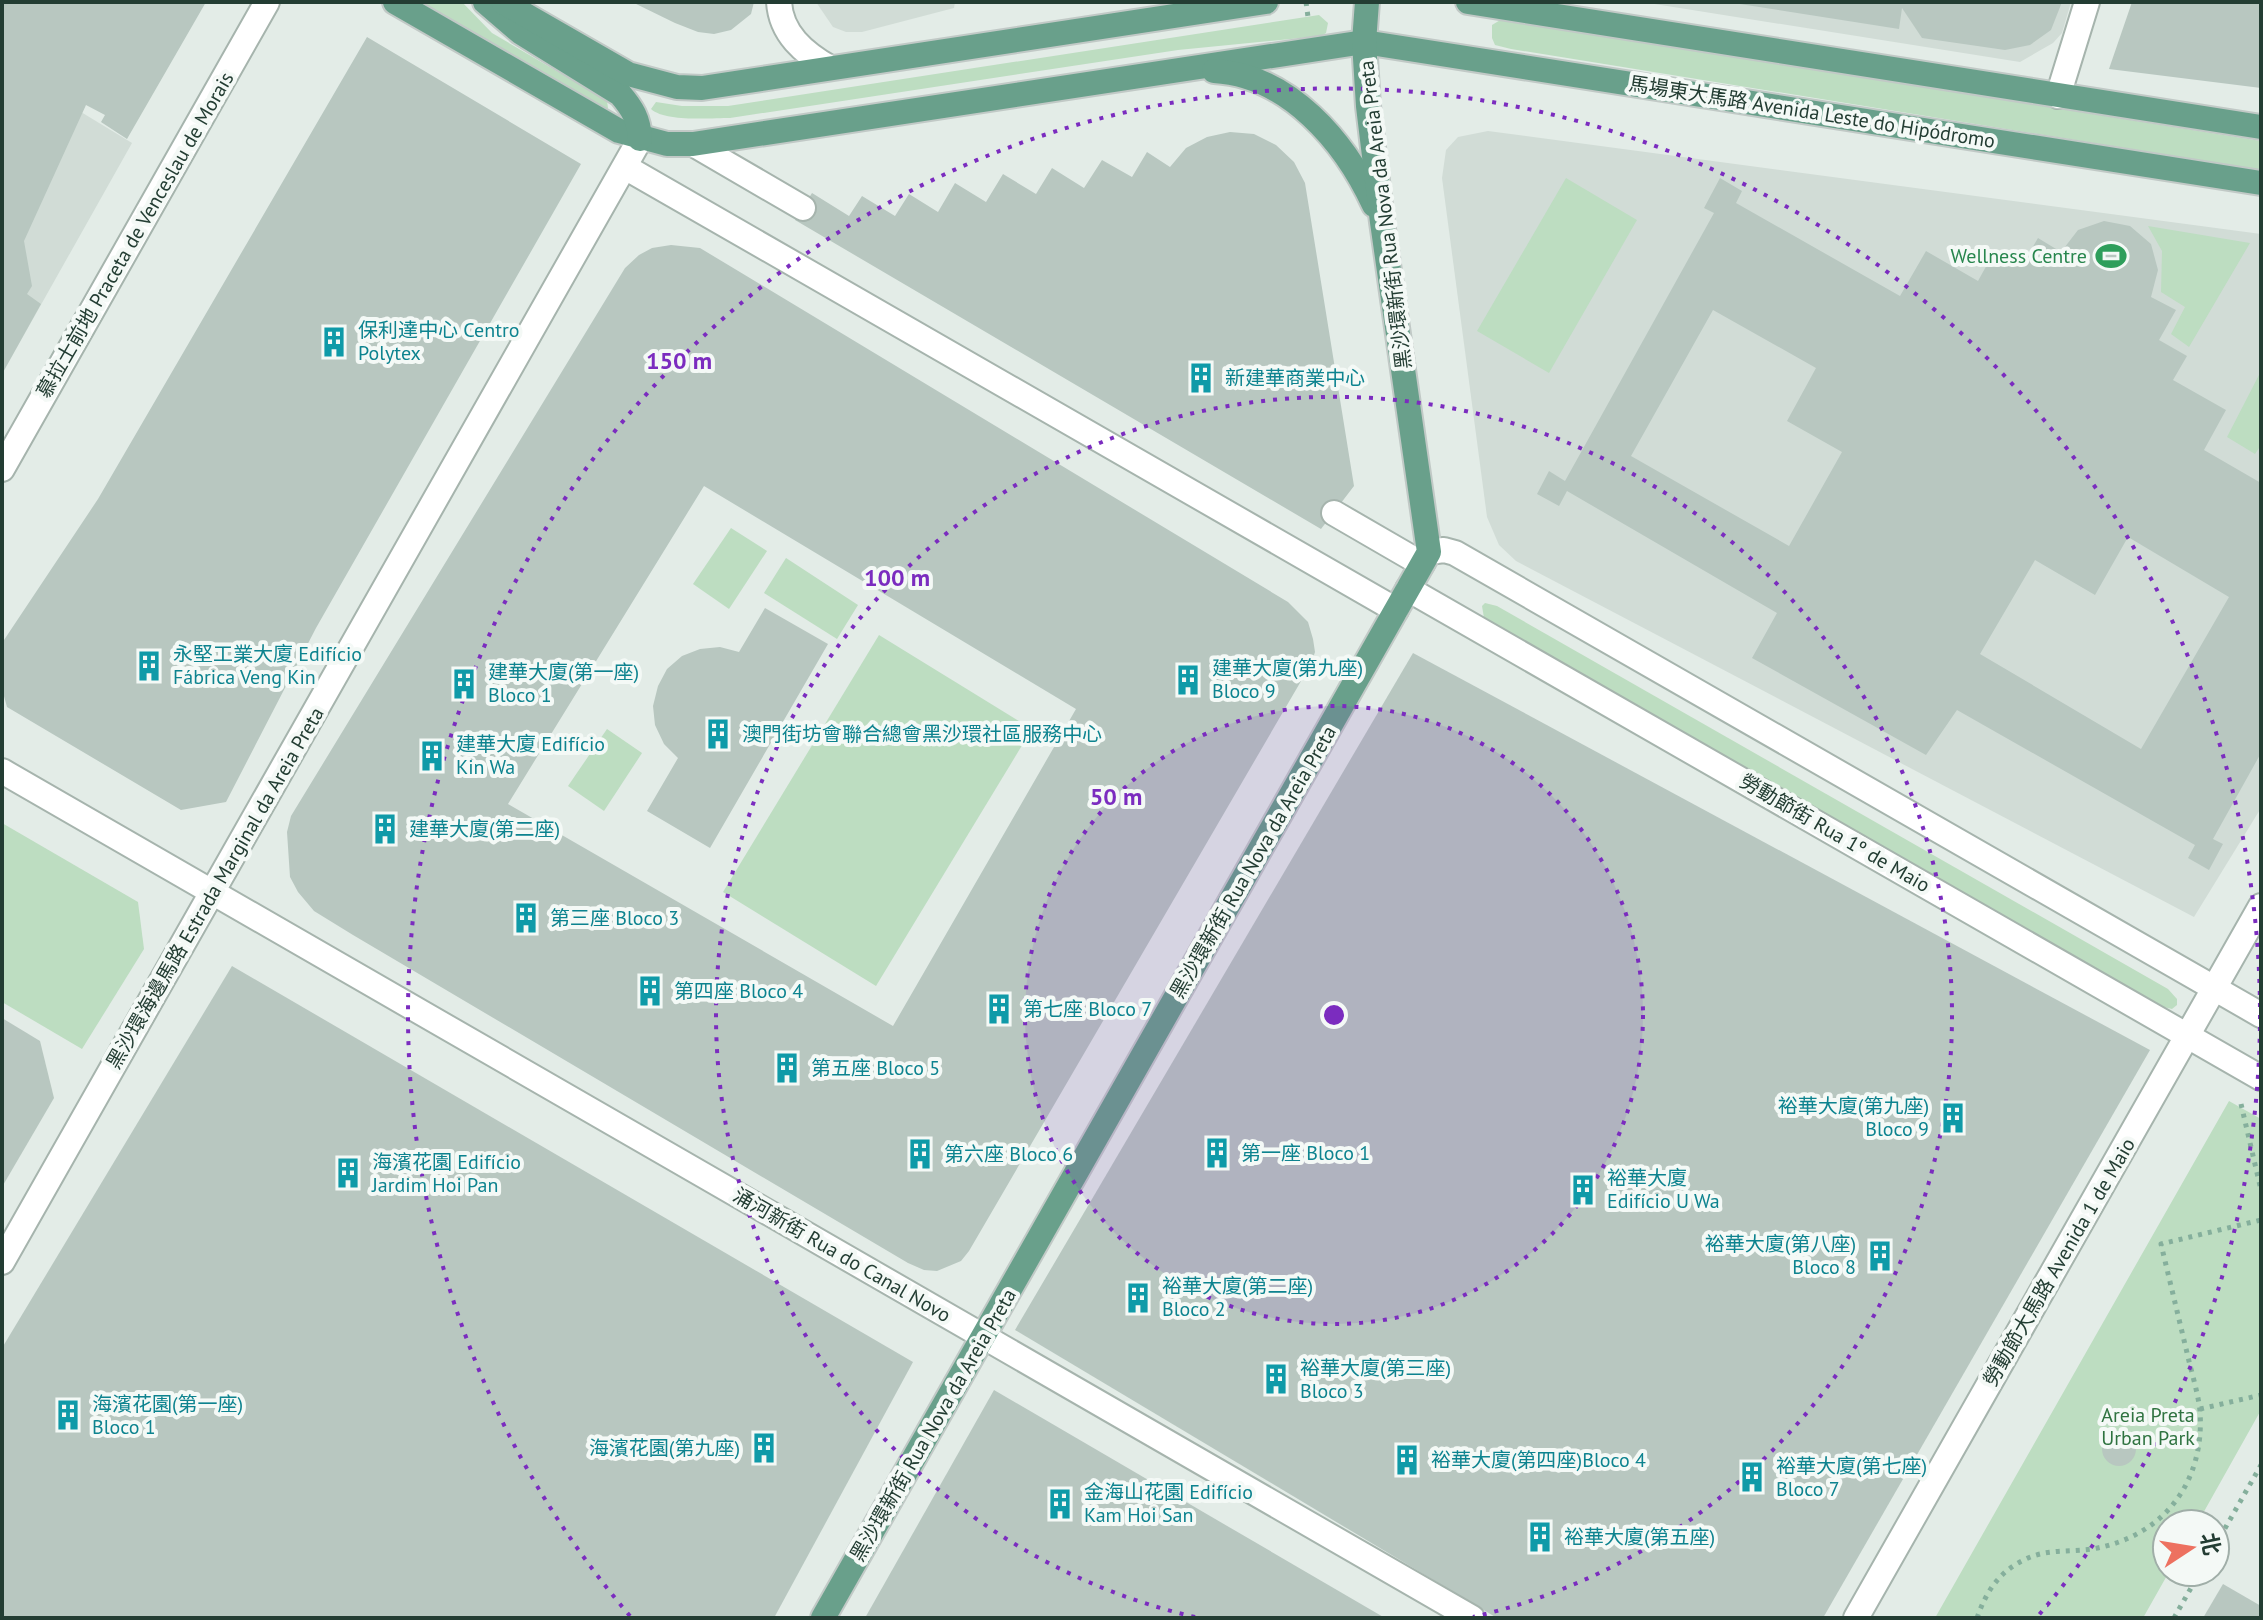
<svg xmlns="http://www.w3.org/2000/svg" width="2263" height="1620" viewBox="0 0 2263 1620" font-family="'PT Sans','Noto Sans SC',sans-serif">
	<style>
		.built { fill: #d1dcd6 }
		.green { fill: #bdddc1 }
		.building { fill: #b8c7c0; fill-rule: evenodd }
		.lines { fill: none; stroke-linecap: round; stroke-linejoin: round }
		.minor-casing { stroke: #a6b4ad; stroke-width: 28 }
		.major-casing { stroke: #c1c9c6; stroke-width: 28 }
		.path { stroke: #85af9c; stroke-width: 5; stroke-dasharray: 4 6; stroke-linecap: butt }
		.minor { stroke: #fff; stroke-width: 24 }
		.major { stroke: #69a08b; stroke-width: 24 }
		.ring { fill: none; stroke: #7b2cbf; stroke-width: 4; stroke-dasharray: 4 8 }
		.labels { text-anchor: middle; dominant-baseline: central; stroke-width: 8; stroke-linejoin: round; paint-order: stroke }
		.street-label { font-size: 20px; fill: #233d33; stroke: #f4f9f6 }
		.leisure-label { font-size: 20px; fill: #27864d; stroke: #f4f9f6; text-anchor: end }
		.culture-label { font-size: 20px; fill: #0d838f; stroke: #f4f9f6; text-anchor: start }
		.park-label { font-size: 20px; fill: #2f7340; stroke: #f4f9f6 }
		.centre { fill: #7b2cbf; stroke: #f4f9f6; stroke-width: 4 }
		.ring-label { font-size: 24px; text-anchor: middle; font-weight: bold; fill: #7b2cbf; stroke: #f4f9f6; stroke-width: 8; stroke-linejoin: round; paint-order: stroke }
	</style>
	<rect width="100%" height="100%" fill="#e3ece7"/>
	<g class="built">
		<path d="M816,2H955L954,8L862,32H846L833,27Z"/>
		<path d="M1642,2H2071L2062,33L2053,43L2020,62Z"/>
		<path d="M2,64L132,143L2,374Z"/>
		<path d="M1488,131L2261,234V808L2194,917L1516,561L1499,545L1487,517L1442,178L1446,150L1458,137Z"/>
	</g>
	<g class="green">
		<path d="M417,2H462L492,33L601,97L607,101L608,108L605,110Z"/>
		<path d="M1319,15L1328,23L1326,33L1321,36L1178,50L730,118C710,118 665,122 651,109L656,102L682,106H728Z"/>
		<path d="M1502,19L2261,141V170L1511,49L1495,45L1492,38V25Z"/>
		<path d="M1566,178L1637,220L1549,373L1477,331Z"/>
		<path d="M2148,226L2250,243L2189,347L2171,334L2185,307L2161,292L2162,251Z"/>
		<path d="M2261,371V445L2255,454L2227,437Z"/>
		<path d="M731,528L767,551L729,609L693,584Z"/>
		<path d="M786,558L858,605L837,639L764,593Z"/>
		<path d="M1485,603L1497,606L2168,989L2177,999V1005L2172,1009L2159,1006L1488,621L1484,618L1482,606Z"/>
		<path d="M879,635L1032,729L876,986L723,892Z"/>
		<path d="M607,729L642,753L604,811L568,786Z"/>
		<path d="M2,823L138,902L144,949L82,1049L2,1002Z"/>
		<path d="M2229,1101L2261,1119V1410L2197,1524H2167V1572H2169L2143,1618H1935Z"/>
	</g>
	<g class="building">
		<path d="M2,2H206L127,139L101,122L105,115L86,105L24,241L32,286L27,294L41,304L2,374Z"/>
		<path d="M632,2H754L751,14L731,30L714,34L698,32L675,23Z"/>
		<path d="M1727,2H2062L2051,30L2030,45L2005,50L1922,38L1902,8L1899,29Z"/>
		<path d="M2132,2H2261V88L2109,69Z"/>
		<path d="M367,37L581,164L316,628L226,802L181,810L7,707L2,689V643L98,499Z"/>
		<path d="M1230,132L1254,134L1276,145L1294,162L1305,183L1354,486L1321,529L795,220L812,193L849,216L862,196L895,216L909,194L938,212L955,183L986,202L1003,174L1036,194L1052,168L1084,188L1102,160L1132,177L1147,152L1170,167L1186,148L1207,137Z"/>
		<path d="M1720,178L1742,191L1736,203L1900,296L1926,251L1978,281L1994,252L2021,267L2038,238L2061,252L2078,230L2104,221L2130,226L2151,244L2158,270L2151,297L2176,310L2159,340L2187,356L2173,380L2226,410L2204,450L2261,483V753L2213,839L2223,844L2209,870L2188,858L2195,845L1957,710L1926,755L1752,658L1777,613L1567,491L1559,506L1537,494L1549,471L1565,481L1714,213L1704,208ZM1713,310L1816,368L1787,421L1842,452L1789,546L1631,456ZM2128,537L2229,597L2141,749L1980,654L2035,560L2095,595Z"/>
		<path d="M671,245L700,248L1288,602L1308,622L1313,639L1315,652L1311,664L969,1251L961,1261L937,1271L924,1270L908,1263L353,935L314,911L298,892L290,877L287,832L291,816L625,268L639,255L652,248ZM704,486L1076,709L893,1026L508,804Z"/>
		<path d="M765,608L828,644L710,848L647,811L678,758L664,744L655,725L653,706L658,686L667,669L682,656L700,649L720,647L739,652Z"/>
		<path d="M1413,653L2150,1050L1823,1618H1497L1015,1330Z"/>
		<path d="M232,966L913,1362L774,1618H2V1348Z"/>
		<path d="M2,1018L40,1041L54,1098L2,1187Z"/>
		<path d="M994,1390L1385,1618H865Z"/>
		<circle cx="2119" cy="1449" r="17"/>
		<path d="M2223,1584L2261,1606V1618H2203Z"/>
	</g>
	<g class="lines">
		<g class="minor-casing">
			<g id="minor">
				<path d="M779,2C781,34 804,53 830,68"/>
				<path d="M2058,96L2087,2"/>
				<path d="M693,144L803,208"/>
				<path d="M625,167L1396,610"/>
				<path d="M2,469L267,2"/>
				<path d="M1334,513L1422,564"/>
				<path d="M1429,552L1444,550L1455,553L2261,1015"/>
				<path d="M1408,589L2261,1078"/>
				<path d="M2,771L1472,1618"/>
				<path d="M2,1262L640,139"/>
				<path d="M1856,1618L2261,906"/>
			</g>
		</g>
		<g class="major-casing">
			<g id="major">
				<path d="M395,2L619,131L667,144H693L1364,42L2261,183"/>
				<path d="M485,2L520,32L620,94C632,108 639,119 640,139"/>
				<path d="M503,2L628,74L677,87L702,88L1266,2"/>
				<path d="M1468,2L2261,127"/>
				<path d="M1214,71C1289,75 1345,142 1374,205"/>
				<path d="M823,1618L1429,552L1382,222L1368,106L1364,42L1367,2"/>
			</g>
		</g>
		<g class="path">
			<path d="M1306,2L1308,17"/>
			<path d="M2241,1104L2261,1190"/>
			<path d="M2200,1409L2261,1395"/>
			<path d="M2215,1546L2261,1465"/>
			<path d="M1977,1618C1986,1592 1999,1571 2026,1559C2046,1549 2070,1552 2092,1549C2163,1537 2205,1483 2200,1411C2198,1393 2192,1374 2188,1357C2179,1319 2170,1282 2161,1244L2261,1220"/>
			<path d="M2174,1618L2200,1572"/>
		</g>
		<use href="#minor" class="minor"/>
		<use href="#major" class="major"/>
	</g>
	<circle cx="1334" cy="1015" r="309" fill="#7b2cbf" fill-opacity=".12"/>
	<g class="ring">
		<circle cx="1334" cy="1015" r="309"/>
		<path d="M1195 1617A618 618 0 1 1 1473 1617"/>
		<path d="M630 1616A926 926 0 1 1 2038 1616"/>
	</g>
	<defs>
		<g id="stadium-bare" transform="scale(2.4)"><path d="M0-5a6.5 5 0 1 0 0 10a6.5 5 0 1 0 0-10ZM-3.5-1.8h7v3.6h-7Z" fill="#2e9e5b" stroke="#f4f9f6" stroke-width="2.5" paint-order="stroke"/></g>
		<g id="building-bare" transform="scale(2.4)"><path d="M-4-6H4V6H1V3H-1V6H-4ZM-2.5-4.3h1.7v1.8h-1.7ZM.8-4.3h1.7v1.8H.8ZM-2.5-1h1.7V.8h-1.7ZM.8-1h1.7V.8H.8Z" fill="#0f9aa8" stroke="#f4f9f6" stroke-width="2.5" paint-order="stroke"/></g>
	</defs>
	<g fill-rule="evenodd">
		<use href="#stadium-bare" x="2111" y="256"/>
		<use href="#building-bare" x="334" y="342"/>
		<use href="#building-bare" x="1201" y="378"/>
		<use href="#building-bare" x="149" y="666"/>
		<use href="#building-bare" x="1188" y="680"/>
		<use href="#building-bare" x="464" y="684"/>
		<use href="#building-bare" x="718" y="734"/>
		<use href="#building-bare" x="432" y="756"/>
		<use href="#building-bare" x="385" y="829"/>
		<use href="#building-bare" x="526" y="918"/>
		<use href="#building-bare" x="650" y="991"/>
		<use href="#building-bare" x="999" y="1009"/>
		<use href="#building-bare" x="787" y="1068"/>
		<use href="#building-bare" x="1953" y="1118"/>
		<use href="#building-bare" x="1217" y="1153"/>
		<use href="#building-bare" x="920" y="1154"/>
		<use href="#building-bare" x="348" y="1173"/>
		<use href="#building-bare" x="1583" y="1190"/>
		<use href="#building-bare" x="1880" y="1256"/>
		<use href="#building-bare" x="1138" y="1298"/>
		<use href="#building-bare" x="1276" y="1379"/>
		<use href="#building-bare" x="68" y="1415"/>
		<use href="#building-bare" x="764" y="1448"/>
		<use href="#building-bare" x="1407" y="1460"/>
		<use href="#building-bare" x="1752" y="1477"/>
		<use href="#building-bare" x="1060" y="1504"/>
		<use href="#building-bare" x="1540" y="1537"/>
	</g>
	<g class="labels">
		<g class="street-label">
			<text transform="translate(1812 112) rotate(9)">馬場東大馬路 Avenida Leste do Hipódromo</text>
			<text transform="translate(1385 215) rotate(-97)">黑沙環新街 Rua Nova da Areia Preta</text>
			<text transform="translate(135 235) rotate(-60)">慕拉士前地 Praceta de Venceslau de Morais</text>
			<text transform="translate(1835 833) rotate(30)">勞動節街 Rua 1º de Maio</text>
			<text transform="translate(1253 862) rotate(-60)">黑沙環新街 Rua Nova da Areia Preta</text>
			<text transform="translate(215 888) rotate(-60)">黑沙環海邊馬路 Estrada Marginal da Areia Preta</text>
			<text transform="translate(842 1255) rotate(30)">涌河新街 Rua do Canal Novo</text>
			<text transform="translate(2059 1262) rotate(-60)">勞動節大馬路 Avenida 1 de Maio</text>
			<text transform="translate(933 1425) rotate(-60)">黑沙環新街 Rua Nova da Areia Preta</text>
		</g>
		<g class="leisure-label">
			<text x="2087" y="256">Wellness Centre</text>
		</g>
		<g class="culture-label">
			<text x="358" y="330">保利達中心 Centro<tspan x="358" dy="23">Polytex</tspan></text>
			<text x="1225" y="378">新建華商業中心</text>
			<text x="173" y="654">永堅工業大廈 Edifício<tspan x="173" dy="23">Fábrica Veng Kin</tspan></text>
			<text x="1212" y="668">建華大廈(第九座)<tspan x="1212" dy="23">Bloco 9</tspan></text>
			<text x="488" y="672">建華大廈(第一座)<tspan x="488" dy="23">Bloco 1</tspan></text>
			<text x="742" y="734">澳門街坊會聯合總會黑沙環社區服務中心</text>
			<text x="456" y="744">建華大廈 Edifício<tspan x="456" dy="23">Kin Wa</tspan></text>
			<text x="409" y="829">建華大廈(第二座)</text>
			<text x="550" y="918">第三座 Bloco 3</text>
			<text x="674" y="991">第四座 Bloco 4</text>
			<text x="1023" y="1009">第七座 Bloco 7</text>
			<text x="811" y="1068">第五座 Bloco 5</text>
			<text x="1929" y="1106" text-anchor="end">裕華大廈(第九座)<tspan x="1929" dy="23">Bloco 9</tspan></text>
			<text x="1241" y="1153">第一座 Bloco 1</text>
			<text x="944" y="1154">第六座 Bloco 6</text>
			<text x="372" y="1162">海濱花園 Edifício<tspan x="372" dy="23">Jardim Hoi Pan</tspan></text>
			<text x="1607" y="1178">裕華大廈<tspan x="1607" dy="23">Edifício U Wa</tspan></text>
			<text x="1856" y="1244" text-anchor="end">裕華大廈(第八座)<tspan x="1856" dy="23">Bloco 8</tspan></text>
			<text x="1162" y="1286">裕華大廈(第二座)<tspan x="1162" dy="23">Bloco 2</tspan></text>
			<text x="1300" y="1368">裕華大廈(第三座)<tspan x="1300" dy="23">Bloco 3</tspan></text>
			<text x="92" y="1404">海濱花園(第一座)<tspan x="92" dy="23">Bloco 1</tspan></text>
			<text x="740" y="1448" text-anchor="end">海濱花園(第九座)</text>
			<text x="1431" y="1460">裕華大廈(第四座)Bloco 4</text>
			<text x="1776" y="1466">裕華大廈(第七座)<tspan x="1776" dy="23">Bloco 7</tspan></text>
			<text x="1084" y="1492">金海山花園 Edifício<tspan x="1084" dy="23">Kam Hoi San</tspan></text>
			<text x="1564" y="1537">裕華大廈(第五座)</text>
		</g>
		<g class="park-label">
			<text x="2148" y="1415">Areia Preta<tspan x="2148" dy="23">Urban Park</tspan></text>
		</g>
	</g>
	<circle cx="1334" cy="1015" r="12" class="centre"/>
	<g class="ring-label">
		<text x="679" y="369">150 m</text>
		<text x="897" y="586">100 m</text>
		<text x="1116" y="805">50 m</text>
	</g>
	<rect width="2263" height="1620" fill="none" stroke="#233d33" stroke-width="8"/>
	<g transform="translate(2191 1548) rotate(78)"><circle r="38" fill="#f4f9f6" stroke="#a0aea8" stroke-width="2"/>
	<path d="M0-6L14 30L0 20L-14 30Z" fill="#ed7160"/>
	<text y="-12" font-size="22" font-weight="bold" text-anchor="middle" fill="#233d33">北</text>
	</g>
</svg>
